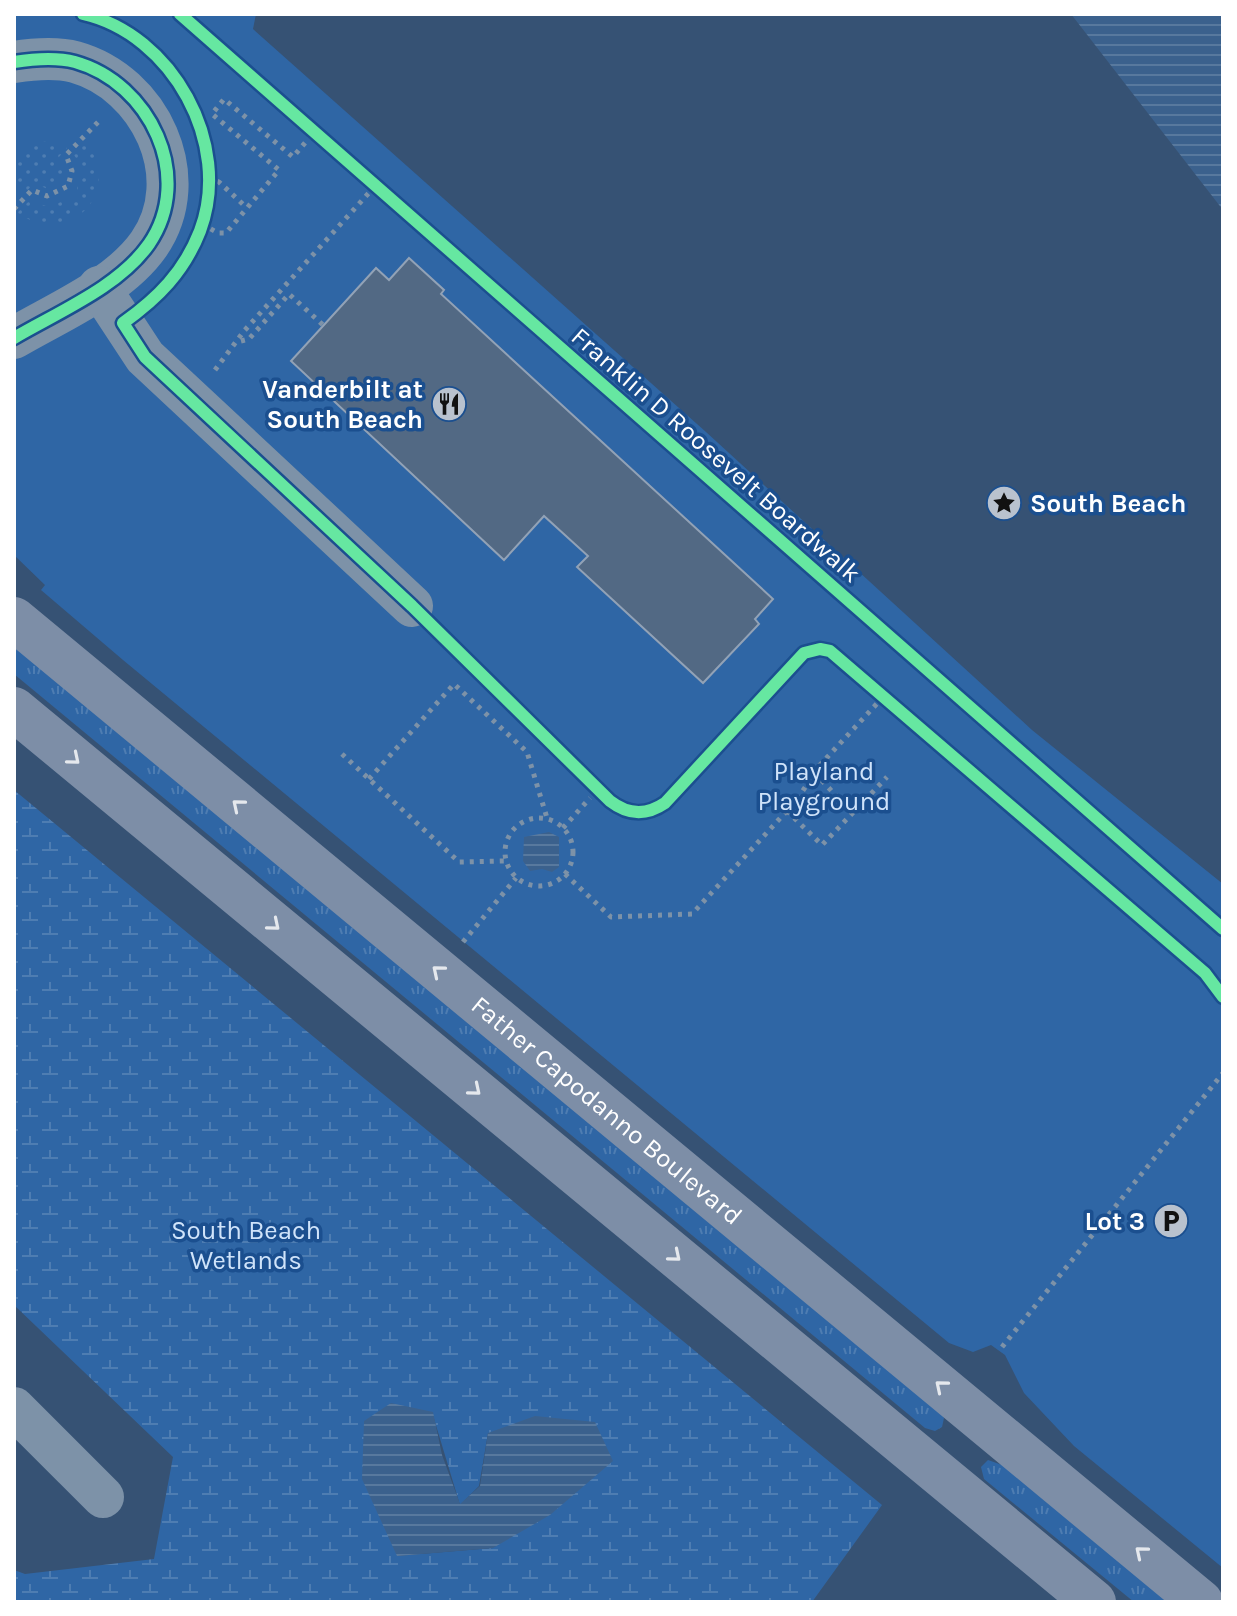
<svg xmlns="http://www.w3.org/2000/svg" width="1237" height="1616" viewBox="0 0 1237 1616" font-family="Karla,sans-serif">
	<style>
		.grass { fill: url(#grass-tufts) }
		.wetland { fill: url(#wetland-marsh); fill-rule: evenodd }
		.park { fill: #2f66a5 }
		.garden { fill: url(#garden-dots) }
		.water { fill: url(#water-rules) }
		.building { fill: #526984; stroke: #92a2b6; stroke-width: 2 }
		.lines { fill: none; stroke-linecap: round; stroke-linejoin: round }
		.path { stroke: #7d92a8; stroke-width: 5; stroke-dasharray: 4 6; stroke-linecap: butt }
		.minor { stroke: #7d92a8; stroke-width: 42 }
		.major { stroke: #7d8ea7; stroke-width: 44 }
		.cycleway-casing { stroke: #1b4f8f; stroke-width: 17 }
		.cycleway { stroke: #66e7a1; stroke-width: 12 }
		.oneway { stroke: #e5e8ed }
		.labels { text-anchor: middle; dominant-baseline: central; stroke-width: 7; stroke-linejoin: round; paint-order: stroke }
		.poi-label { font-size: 26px; font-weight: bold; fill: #fff; stroke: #1b4f8f; text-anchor: end }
		.street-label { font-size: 26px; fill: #fff; stroke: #1b4f8f }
		.park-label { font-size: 26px; fill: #cfe3fa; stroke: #1b4f8f }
	</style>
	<defs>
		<pattern id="grass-tufts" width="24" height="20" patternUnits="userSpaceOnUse" patternTransform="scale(2)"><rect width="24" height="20" fill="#2f66a5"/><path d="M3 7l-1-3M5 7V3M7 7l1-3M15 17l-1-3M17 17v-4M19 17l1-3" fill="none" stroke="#4e7db2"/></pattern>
		<pattern id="wetland-marsh" width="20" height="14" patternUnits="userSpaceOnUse" patternTransform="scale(2)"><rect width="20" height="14" fill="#2f66a5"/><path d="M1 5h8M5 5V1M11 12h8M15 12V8" fill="none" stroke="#4e7db2"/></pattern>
		<pattern id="garden-dots" width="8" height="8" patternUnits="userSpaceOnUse" patternTransform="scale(2)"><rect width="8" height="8" fill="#2f66a5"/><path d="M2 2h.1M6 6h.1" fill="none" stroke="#4e7db2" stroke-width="1.8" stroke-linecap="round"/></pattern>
		<pattern id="water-rules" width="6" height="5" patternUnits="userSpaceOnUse" patternTransform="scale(2)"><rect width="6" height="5" fill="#3b618d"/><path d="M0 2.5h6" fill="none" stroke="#58799e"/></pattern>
	</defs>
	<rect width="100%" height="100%" fill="#365274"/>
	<g class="grass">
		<path d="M14,646L940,1412L944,1418L942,1427L935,1431L925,1428L14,674Z"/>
		<path d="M988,1460L1002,1465L1168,1602H1134L984,1479L981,1467Z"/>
	</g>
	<path class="wetland" d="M14,790L882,1505L812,1602H14V1570L25,1574L154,1559L173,1457L14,1305ZM432,1412L460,1505L479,1486L488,1433L493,1548L397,1556Z"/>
	<path class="park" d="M14,14H256L253,29L706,432L1032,730L1223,884V1568L1074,1446L1024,1393L1005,1355L991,1345L973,1352L949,1343L123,660L41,590L45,585L14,555Z"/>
	<g class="garden">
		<path d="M48,141L67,148L58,158L65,169L64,181L50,190L34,183L24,194C7,171 20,145 48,141Z"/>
		<path d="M86,142C124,193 70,248 17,213L30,200C48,208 50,208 66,199L69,202L77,192L78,180L83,179L82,167L74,155Z"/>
	</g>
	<g class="water">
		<path d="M1071,14H1223V210Z"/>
		<path d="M549,832L559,837V867L552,872L542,869L530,871L523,861L524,837Z"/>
		<path d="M391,1403L433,1412L442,1455L460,1504L480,1486L488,1433L535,1416L595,1422L613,1461L550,1515L493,1548L397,1556L362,1479L364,1421Z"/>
	</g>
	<path class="building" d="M409,258L444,290L441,294L773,599L755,619L759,624L703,683L577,567L588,556L544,516L504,560L291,361L376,268L389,280Z"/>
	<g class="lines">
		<g class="path">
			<path d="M208,178L219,182L247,208"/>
			<path d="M14,209L32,190L47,196L68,186L72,171L66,155L100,120"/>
			<path d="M202,224L218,233H226L279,170L212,114L224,99L293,157L315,131"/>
			<path d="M241,341L249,339L289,294L323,325"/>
			<path d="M215,370L244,331L376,185"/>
			<path d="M342,754L459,862L505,861"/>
			<path d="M815,773L852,813"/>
			<path d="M369,779L454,684L527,752L547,818"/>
			<path d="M787,811L822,845L887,777"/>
			<circle cx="539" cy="852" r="34"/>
			<path d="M563,828L590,798"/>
			<path d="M565,874L611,917L692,914L796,801L820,765L884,696"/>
			<path d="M463,942L516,878"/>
			<path d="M1002,1347L1223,1073"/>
		</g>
		<g class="minor">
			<path d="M14,62C33,59 56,57 75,62C150,83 195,177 149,244C119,287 58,312 14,338"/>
			<path d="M99,287L145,357L412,606"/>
			<path d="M14,1408L103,1497"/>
		</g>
		<g class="major">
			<path id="s1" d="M14,619L1201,1602"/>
			<path d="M14,709L1094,1602"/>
		</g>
		<g class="cycleway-casing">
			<g id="cycleway">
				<path d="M83,14C172,34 233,144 200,231C184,272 158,298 123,323L145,357L412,606L610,801C628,815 646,816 665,803L804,653L820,649L830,651L1205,973L1223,997"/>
				<path d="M180,14L1223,929"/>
				<path d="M14,62C33,59 56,57 75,62C150,83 195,177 149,244C119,287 58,312 14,338"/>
			</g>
		</g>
		<use href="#cycleway" class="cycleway"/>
	</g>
	<defs><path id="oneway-chevron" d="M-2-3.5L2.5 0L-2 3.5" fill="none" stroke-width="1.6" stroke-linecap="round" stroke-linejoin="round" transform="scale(2)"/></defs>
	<g class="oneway">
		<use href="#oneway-chevron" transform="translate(74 759) rotate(40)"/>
		<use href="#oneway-chevron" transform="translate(238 805) rotate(-140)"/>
		<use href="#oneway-chevron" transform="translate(274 925) rotate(40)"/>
		<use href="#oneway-chevron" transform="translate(438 971) rotate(-140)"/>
		<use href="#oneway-chevron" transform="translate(475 1090) rotate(40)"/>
		<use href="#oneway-chevron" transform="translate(675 1256) rotate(40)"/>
		<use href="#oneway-chevron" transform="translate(941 1386) rotate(-140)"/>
		<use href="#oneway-chevron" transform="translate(1141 1552) rotate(-140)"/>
	</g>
	<defs>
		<g id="restaurant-disc" transform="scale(1.8)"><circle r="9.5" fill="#b9c2ce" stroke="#1b4f8f"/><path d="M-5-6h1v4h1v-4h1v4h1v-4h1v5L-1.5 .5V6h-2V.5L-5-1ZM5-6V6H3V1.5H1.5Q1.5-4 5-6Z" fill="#111"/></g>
		<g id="sight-disc" transform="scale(1.8)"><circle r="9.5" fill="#b9c2ce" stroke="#1b4f8f"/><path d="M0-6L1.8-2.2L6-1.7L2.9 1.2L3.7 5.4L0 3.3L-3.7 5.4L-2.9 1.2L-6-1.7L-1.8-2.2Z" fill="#111"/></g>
		<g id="parking-disc" transform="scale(1.8)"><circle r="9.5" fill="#b9c2ce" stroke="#1b4f8f"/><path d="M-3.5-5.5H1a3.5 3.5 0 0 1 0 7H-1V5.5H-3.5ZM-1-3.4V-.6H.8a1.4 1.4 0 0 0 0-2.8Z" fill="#111"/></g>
	</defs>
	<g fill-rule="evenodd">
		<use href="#restaurant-disc" x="449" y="404"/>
		<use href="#sight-disc" x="1004" y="503"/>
		<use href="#parking-disc" x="1171" y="1221"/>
	</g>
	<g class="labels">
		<g class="poi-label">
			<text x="423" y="389">Vanderbilt at<tspan x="423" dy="30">South Beach</tspan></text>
			<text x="1030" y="503" text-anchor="start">South Beach</text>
			<text x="1145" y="1221">Lot 3</text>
		</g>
		<g class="street-label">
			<text transform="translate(716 455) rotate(41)">Franklin D Roosevelt Boardwalk</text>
			<text stroke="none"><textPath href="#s1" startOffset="770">Father Capodanno Boulevard</textPath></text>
		</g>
		<g class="park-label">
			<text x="824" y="771">Playland<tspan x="824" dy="30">Playground</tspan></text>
			<text x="246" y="1230">South Beach<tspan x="246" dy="30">Wetlands</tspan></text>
		</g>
	</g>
	<rect width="1237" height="1616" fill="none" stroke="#ffffff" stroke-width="32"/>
</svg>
